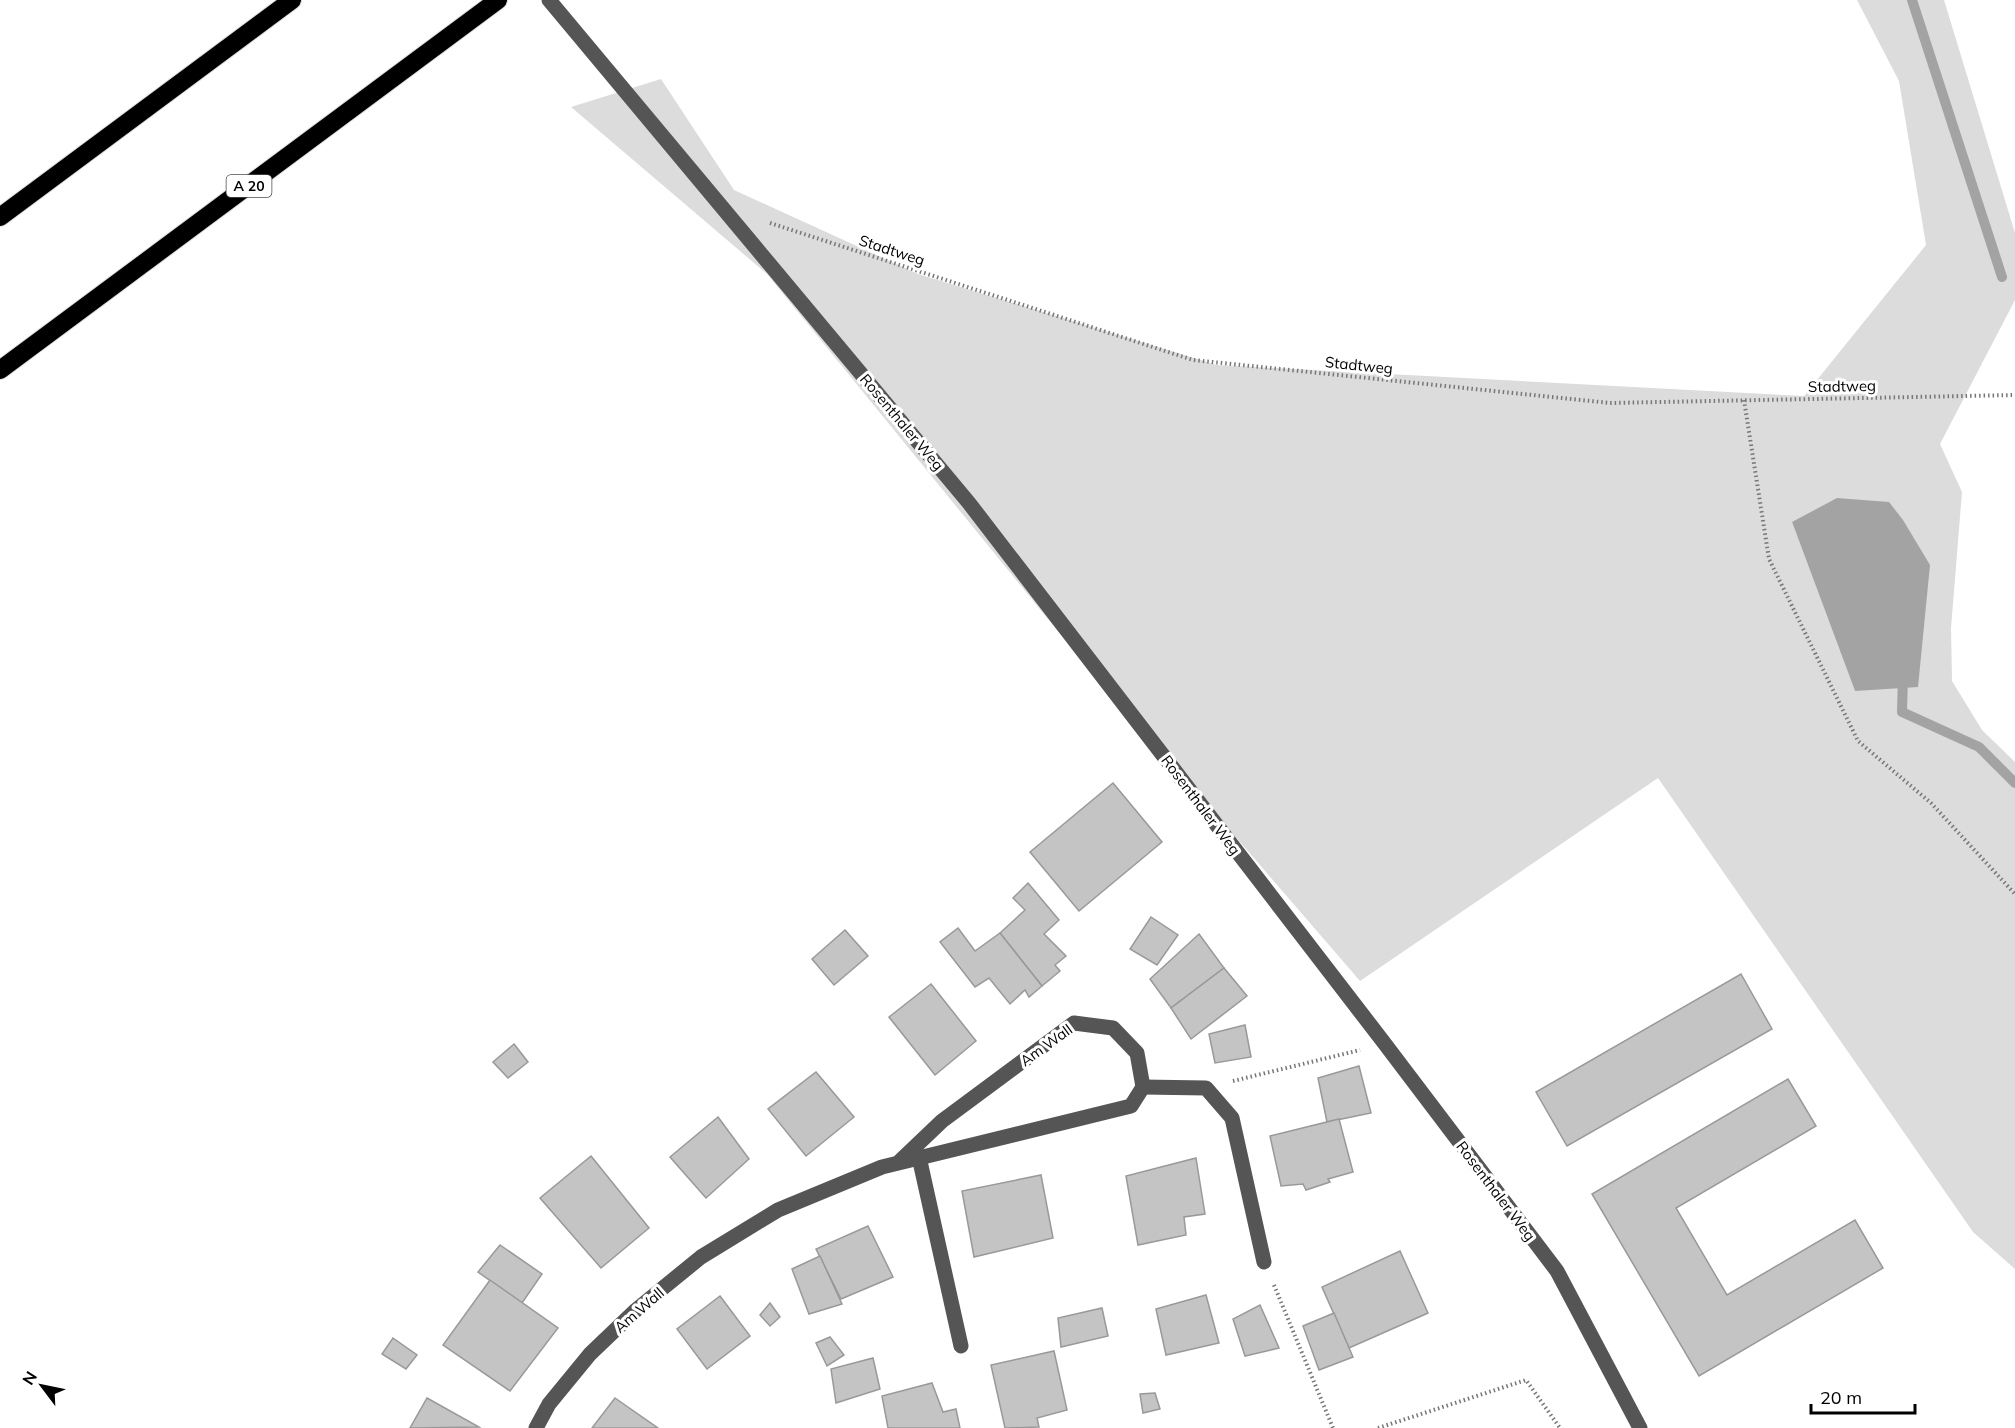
<svg xmlns="http://www.w3.org/2000/svg" width="2015" height="1428" viewBox="0 0 2015 1428" font-family="Mulish,sans-serif">
	<style>
		.green { fill: #dcdcdc; fill-rule: evenodd }
		.water { fill: #a3a3a3 }
		.lines { fill: none; stroke-linecap: round; stroke-linejoin: round }
		.stream { stroke: #a3a3a3; stroke-width: 10 }
		.building { fill: #c4c4c4; stroke: #999; stroke-width: 1.5 }
		.highway-casing { stroke: #dbdbdb; stroke-width: 20 }
		.path { stroke: #777; stroke-width: 4; stroke-dasharray: 1.5 3; stroke-linecap: butt }
		.minor { stroke: #555; stroke-width: 15 }
		.highway { stroke: #000; stroke-width: 18 }
		.labels { text-anchor: middle; dominant-baseline: central; stroke-width: 6; stroke-linejoin: round; paint-order: stroke }
		.shield { fill: #fff; stroke: #4c4c4c; stroke-width: 1.5 }
		.shield-label { font-size: 14px; font-weight: bold; fill: #000 }
		.street-label { font-size: 15px; fill: #000; stroke: #fff }
	</style>
	<rect width="100%" height="100%" fill="#fff"/>
	<path class="green" d="M1857,0H1944L2015,233V300L1940,444L1962,492L1951,628L1952,681L1982,730L2015,762V1269L1973,1232L1658,778L1360,981L1056,629L767,274L571,107L661,79L734,190L918,274L1217,365L1804,396L1926,245L1899,81ZM1889,502L1855,691L1792,522Z"/>
	<path class="water" d="M1837,498L1889,502L1903,520L1930,565L1918,687L1855,691L1792,522Z"/>
	<g class="lines">
		<g class="stream">
			<path d="M1912,0L2002,277"/>
			<path d="M1903,676L1902,712L1979,747L2015,783"/>
		</g>
	</g>
	<g class="building">
		<path d="M1113,783L1162,842L1079,911L1030,852Z"/>
		<path d="M1028,883L1059,920L1044,934L1066,956L1055,965L1060,971L1042,986L1000,933L1025,910L1013,898Z"/>
		<path d="M1151,917L1178,935L1157,965L1130,949Z"/>
		<path d="M958,928L975,951L1000,933L1042,986L1029,997L1025,990L1010,1004L989,978L975,987L940,942Z"/>
		<path d="M845,930L868,956L834,985L812,959Z"/>
		<path d="M1199,934L1224,968L1171,1008L1150,979Z"/>
		<path d="M1224,968L1247,996L1191,1039L1171,1008Z"/>
		<path d="M1741,974L1772,1029L1567,1146L1536,1092Z"/>
		<path d="M931,984L976,1041L935,1075L889,1017Z"/>
		<path d="M1245,1025L1251,1057L1215,1063L1209,1034Z"/>
		<path d="M514,1044L528,1062L508,1078L493,1062Z"/>
		<path d="M1359,1066L1371,1113L1327,1122L1318,1078Z"/>
		<path d="M816,1072L854,1117L806,1156L768,1109Z"/>
		<path d="M1788,1079L1816,1126L1676,1208L1727,1295L1855,1220L1883,1268L1699,1376L1592,1194Z"/>
		<path d="M718,1117L749,1159L706,1198L670,1157Z"/>
		<path d="M1339,1119L1353,1172L1328,1179L1330,1182L1306,1190L1303,1184L1281,1186L1270,1136Z"/>
		<path d="M591,1156L649,1228L601,1268L540,1198Z"/>
		<path d="M1196,1158L1205,1214L1184,1217L1186,1235L1138,1245L1126,1176Z"/>
		<path d="M1041,1175L1053,1238L974,1257L962,1191Z"/>
		<path d="M868,1226L893,1277L841,1299L816,1249Z"/>
		<path d="M500,1245L542,1274L522,1303L478,1272Z"/>
		<path d="M1400,1251L1428,1313L1349,1348L1322,1287Z"/>
		<path d="M820,1256L842,1304L809,1314L792,1269Z"/>
		<path d="M490,1280L558,1328L510,1391L443,1345Z"/>
		<path d="M1206,1295L1219,1343L1166,1355L1156,1309Z"/>
		<path d="M720,1296L750,1336L707,1369L677,1329Z"/>
		<path d="M770,1303L780,1317L770,1326L760,1315Z"/>
		<path d="M1260,1305L1279,1348L1245,1356L1233,1319Z"/>
		<path d="M1102,1308L1108,1336L1061,1347L1058,1318Z"/>
		<path d="M1334,1313L1353,1357L1319,1370L1303,1326Z"/>
		<path d="M830,1337L844,1355L827,1366L816,1343Z"/>
		<path d="M393,1338L417,1355L406,1369L382,1354Z"/>
		<path d="M1054,1351L1067,1410L1037,1418L1039,1427L1005,1428L991,1365Z"/>
		<path d="M873,1358L880,1389L836,1403L831,1369Z"/>
		<path d="M932,1383L943,1412L956,1409L960,1428H888L882,1396Z"/>
		<path d="M1155,1393L1160,1409L1143,1413L1140,1394Z"/>
		<path d="M427,1398L479,1427L410,1428Z"/>
		<path d="M615,1398L658,1428H592Z"/>
	</g>
	<g class="lines">
		<g class="highway-casing">
			<g id="highway">
				<path d="M0,217L292,0"/>
				<path d="M0,370L498,0"/>
			</g>
		</g>
		<g class="path">
			<path d="M770,223L1193,360L1610,403L2015,395"/>
			<path d="M1744,400L1769,559L1858,741L1931,803L2015,894"/>
			<path d="M1233,1081L1360,1050"/>
			<path d="M1274,1285L1333,1428"/>
			<path d="M1378,1428L1526,1380L1560,1428"/>
		</g>
		<g class="minor">
			<path d="M549,0L969,503L1385,1044L1557,1271L1640,1428"/>
			<path d="M1143,1087L1206,1088L1232,1118L1264,1262"/>
			<path d="M919,1157L961,1346"/>
			<path d="M536,1428L549,1404L590,1354L636,1310L701,1257L778,1210L882,1167L1131,1106L1143,1087L1137,1053L1113,1028L1074,1023L942,1121L899,1162"/>
		</g>
		<use href="#highway" class="highway"/>
	</g>
	<g class="labels">
		<rect class="shield" x="226.5" y="175" width="45" height="22" rx="4.5"/>
		<g class="shield-label">
			<text x="249" y="186">A 20</text>
		</g>
		<g class="street-label">
			<text transform="translate(892 250) rotate(18)">Stadtweg</text>
			<text transform="translate(1359 365) rotate(6)">Stadtweg</text>
			<text transform="translate(1842 386) rotate(-1)">Stadtweg</text>
			<text transform="translate(902 422) rotate(50)">Rosenthaler Weg</text>
			<text transform="translate(1201 805) rotate(53)">Rosenthaler Weg</text>
			<text transform="translate(1046 1045) rotate(-36)">Am Wall</text>
			<text transform="translate(1496 1191) rotate(53)">Rosenthaler Weg</text>
			<text transform="translate(639 1310) rotate(-41)">Am Wall</text>
		</g>
	</g>
	<g transform="translate(42 1386) rotate(302)" stroke="#ffffff" stroke-width="4.5" paint-order="stroke">
	<path d="M0-4.5L10 22L0 15L-10 22Z" fill="#000000"/>
	<text y="-9" font-size="16" font-weight="bold" text-anchor="middle" fill="#000000">N</text>
	</g>
	<path d="M1811 1404v9h104v-9" fill="none" stroke="#000000" stroke-width="3"/>
	<text x="1820" y="1404" font-size="18" fill="#000000" stroke="#ffffff" stroke-width="4.5" paint-order="stroke">20 m</text>
</svg>
